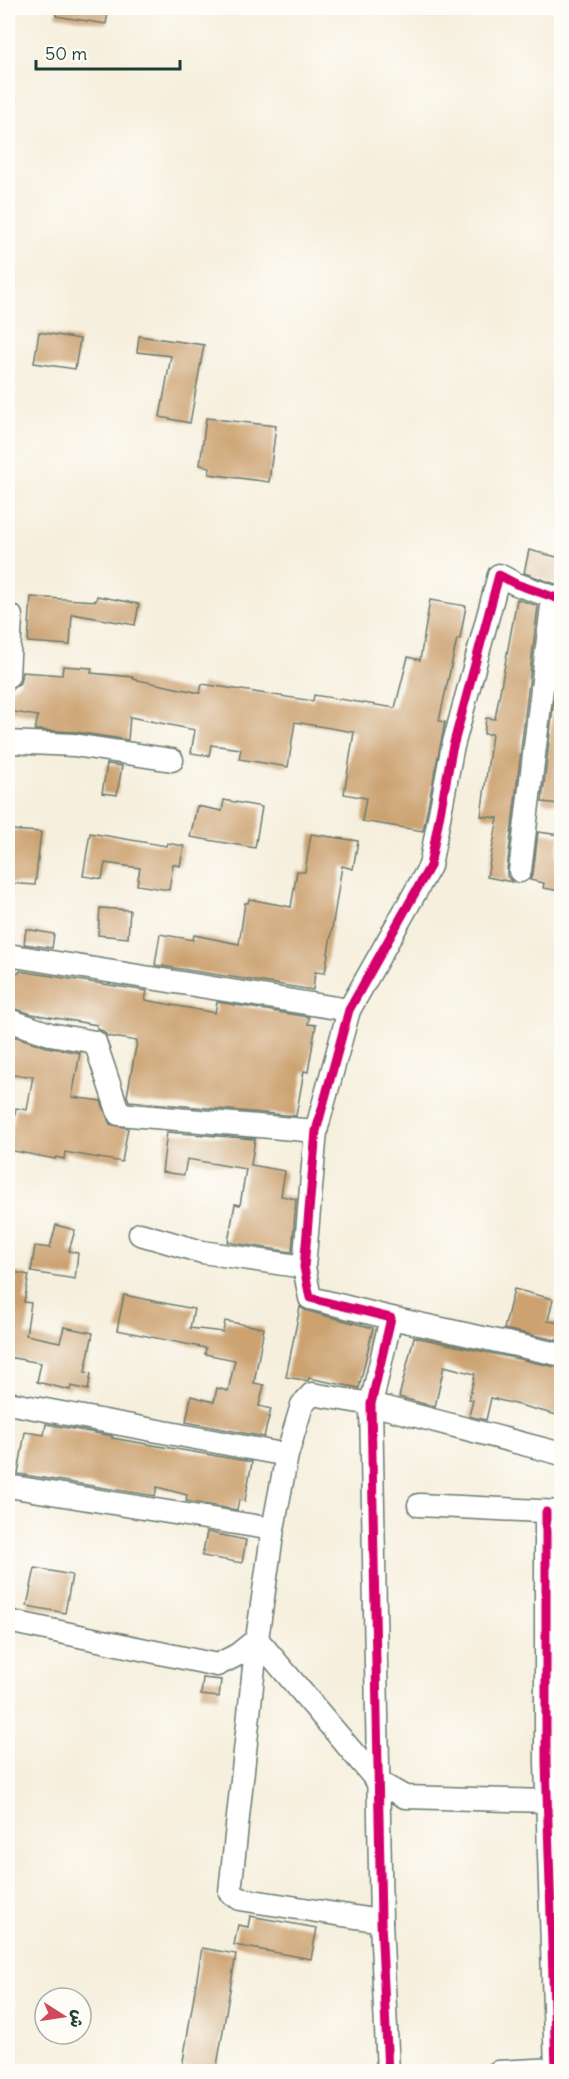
<svg xmlns="http://www.w3.org/2000/svg" width="569" height="2079" viewBox="0 0 569 2079" font-family="Delius,'Playpen Sans Arabic',sans-serif">
	<style>
		.building { fill: #cca271 }
		.lines { fill: none; stroke-linecap: round; stroke-linejoin: round }
		.minor-casing { stroke: #6a7b6f; stroke-width: 25 }
		.minor { stroke: #fff; stroke-width: 22 }
		.cycleway-casing { stroke: #fdfcf7; stroke-width: 13 }
		.cycleway { stroke: #d6006c; stroke-width: 9 }
	</style>
	<rect width="100%" height="100%" fill="#fdfcf7"/>
	<filter id="ink" filterUnits="userSpaceOnUse"><feTurbulence type="fractalNoise" baseFrequency=".0167" numOctaves="2"/><feDisplacementMap in="SourceGraphic" scale="12" xChannelSelector="R" yChannelSelector="G"/><feConvolveMatrix kernelMatrix="1 2 1 2 8 2 1 2 1" color-interpolation-filters="sRGB"/></filter>
	<filter id="wash" filterUnits="userSpaceOnUse"><feTurbulence type="fractalNoise" baseFrequency=".008" numOctaves="4" result="noise"/><feDisplacementMap in="SourceGraphic" scale="24" xChannelSelector="R" yChannelSelector="G"/><feGaussianBlur stdDeviation="1.35" result="paint"/><feColorMatrix in="noise" values="0 0 0 0 0 0 0 0 0 0 0 0 0 0 0 0 0 1.4 0 .05"/><feComposite in="paint" operator="in"/></filter>
	<g filter="url(#wash)">
		<rect width="100%" height="100%" fill="#f6efdd"/>
		<g id="blocks">
			<g class="building">
				<path d="M57,8H109L106,24L56,16Z"/>
				<path d="M39,332L80,339L75,369L34,363Z"/>
				<path d="M139,336L204,345L190,423L160,417L171,356L137,352Z"/>
				<path d="M206,418L276,426L269,482L209,474L210,467L200,465Z"/>
				<path d="M529,550L561,558V586L524,573Z"/>
				<path d="M97,596L139,604L135,625L72,614L70,645L28,642L31,597L96,601Z"/>
				<path d="M517,599L538,606L507,869V876L512,882L487,877L498,818L481,816L492,734H484L486,718L495,719Z"/>
				<path d="M430,600L466,606L460,639H457L439,721L445,722L423,831L362,821L366,798L344,794L354,732L295,722L288,767L239,759L241,749L211,745L209,756L191,753L195,730L130,717L128,740L76,732L35,730L38,716L8,711L12,688L20,683L22,672L62,675L63,666L92,668L91,673L133,677V679L200,693L202,684L313,701L314,695L395,708L408,657L420,660Z"/>
				<path d="M561,639V804L542,802Z"/>
				<path d="M107,764L122,766L117,795L102,793Z"/>
				<path d="M224,800L262,807L255,848L190,837L197,806L222,811Z"/>
				<path d="M11,830L41,832L35,885L8,883Z"/>
				<path d="M538,832L560,835L556,858L561,859V891L543,888L544,883L530,880L533,873Z"/>
				<path d="M90,833L166,846L167,843L184,846L180,866L173,864L169,890L137,885L140,868L105,863L102,879L83,876Z"/>
				<path d="M311,834L358,841L353,869L342,866L325,973L315,972L313,990L155,965L160,934L193,940L194,935L239,944L245,903H248L249,899L291,907L297,871L305,872Z"/>
				<path d="M100,908L130,910L128,938L98,935Z"/>
				<path d="M26,929L54,934L52,948L24,944Z"/>
				<path d="M12,971L19,973L20,971L147,991L145,1000L215,1013L217,1002L309,1017L308,1024L316,1025L308,1072L304,1071L296,1116L129,1101L127,1096L137,1041L107,1036L103,1031L97,1029V1025L32,1014L8,1007Z"/>
				<path d="M8,1037H17L47,1047L80,1053L72,1097L101,1101L110,1124L128,1128L122,1162L65,1152L64,1159L56,1157L55,1159L8,1150L16,1108L27,1110L33,1076L8,1075Z"/>
				<path d="M167,1132L255,1139L251,1165L285,1171L281,1196L296,1199L292,1252L228,1242L235,1204L240,1205L246,1169L187,1159L184,1175L162,1172Z"/>
				<path d="M56,1225L75,1230L69,1251L78,1253L75,1279L31,1272L35,1246L50,1248Z"/>
				<path d="M8,1271L29,1275L24,1302L31,1303L26,1335L60,1342L64,1327L93,1333L85,1372L91,1373L88,1390L71,1386L70,1390L37,1382L41,1363L8,1357Z"/>
				<path d="M514,1289L553,1299L548,1321L561,1323V1341L504,1329Z"/>
				<path d="M124,1295L194,1309L190,1328L223,1332L225,1321L264,1328L254,1383L264,1385L259,1406L271,1409L264,1437L186,1422L191,1396L214,1402L217,1388L228,1391L235,1360L205,1354L206,1348L117,1330Z"/>
				<path d="M300,1307L307,1311L373,1328L359,1388L309,1378L308,1381L286,1377Z"/>
				<path d="M414,1337L561,1368V1416L491,1398L486,1420L469,1416L473,1400L469,1399L475,1374L444,1366L435,1407L399,1397Z"/>
				<path d="M46,1424L112,1436V1438L252,1462L245,1501L239,1500L237,1510L186,1501L187,1495L157,1487L155,1496L18,1474L25,1432L44,1435Z"/>
				<path d="M207,1532L246,1540L242,1563L202,1556Z"/>
				<path d="M35,1568L72,1575L65,1613L27,1606Z"/>
				<path d="M203,1678L221,1680L219,1697L201,1695Z"/>
				<path d="M250,1916L317,1928L311,1959L234,1945L238,1925L248,1927Z"/>
				<path d="M202,1948L236,1954L216,2072L182,2067Z"/>
			</g>
		</g>
	</g>
	<g filter="url(#ink)">
		<use href="#blocks" fill-opacity="0" stroke="#6a7b6f" stroke-width="1.5"/>
		<g class="lines">
			<g class="minor-casing">
				<g id="minor">
					<path d="M8,676L11,616"/>
					<path d="M8,742L74,745L172,760"/>
					<path d="M520,871L553,597"/>
					<path d="M8,955L349,1010"/>
					<path d="M8,1020L50,1034L95,1042L119,1114L316,1131"/>
					<path d="M140,1234L202,1252L304,1267"/>
					<path d="M391,1318L562,1355"/>
					<path d="M8,1403L287,1455"/>
					<path d="M8,1486L273,1529"/>
					<path d="M419,1505L560,1512"/>
					<path d="M8,1621L217,1665L237,1655L257,1639L273,1529L287,1455L302,1405L312,1394L371,1404L562,1454"/>
					<path d="M257,1639L230,1892L240,1899L381,1921"/>
					<path d="M257,1639L378,1782L405,1797L547,1801"/>
					<path d="M388,2072L381,1921L371,1404L391,1318L310,1298L304,1267L316,1131L349,1010L430,866L452,750L499,575L516,584L562,600"/>
					<path d="M498,2072L556,2069L546,1762V1512"/>
				</g>
			</g>
			<use href="#minor" class="minor"/>
			<g class="cycleway-casing">
				<g id="cycleway">
					<path d="M388,2072L381,1921L371,1404L391,1318L310,1298L304,1267L316,1131L349,1010L430,866L452,750L499,575L516,584L562,600"/>
					<path d="M498,2072L556,2069L546,1762V1512"/>
				</g>
			</g>
			<use href="#cycleway" class="cycleway"/>
		</g>
	</g>
	<rect width="569" height="2079" fill="none" stroke="#fdfcf7" stroke-width="30"/>
	<g transform="translate(63 2016) rotate(102)"><circle r="28" fill="#fdfcf7" stroke="#a4b0a9" stroke-width="1.5"/>
	<path d="M0-4.5L10 22L0 15L-10 22Z" fill="#d1495b"/>
	<text y="-9" font-size="16" font-weight="bold" text-anchor="middle" fill="#1f3d34">ش</text>
	</g>
	<path d="M36 60v9h144v-9" fill="none" stroke="#1f3d34" stroke-width="3"/>
	<text x="45" y="60" font-size="18" fill="#1f3d34" stroke="#fdfcf7" stroke-width="4.5" paint-order="stroke">50 m</text>
</svg>
